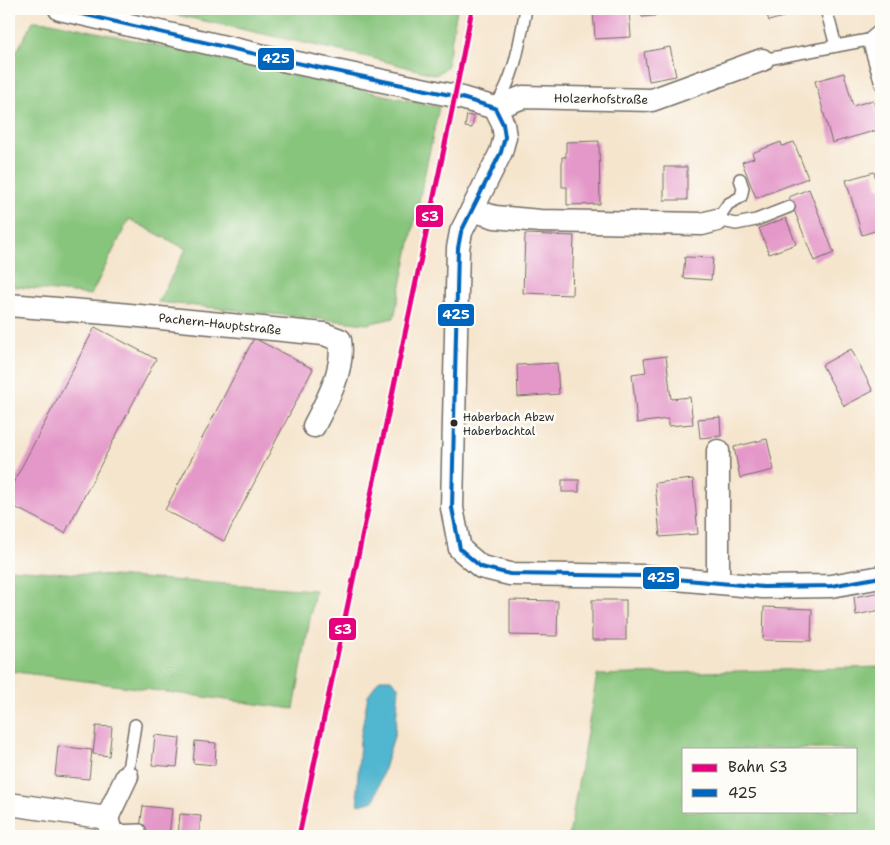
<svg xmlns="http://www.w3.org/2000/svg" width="890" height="845" viewBox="0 0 890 845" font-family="'Shantell Sans',sans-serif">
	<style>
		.green { fill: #87c47b; stroke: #597853; fill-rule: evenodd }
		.water { fill: #51b6cf; stroke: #3e707d }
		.building { fill: #e498c9 }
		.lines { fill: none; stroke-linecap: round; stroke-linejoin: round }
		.service-casing { stroke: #726c64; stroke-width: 14 }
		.minor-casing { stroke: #726c64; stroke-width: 25 }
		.service { stroke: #fff; stroke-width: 11 }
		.minor { stroke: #fff; stroke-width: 22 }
		.bus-1-casing { stroke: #fdfcf7; stroke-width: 8 }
		.bus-1 { stroke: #0065bd; stroke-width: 4 }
		.rail-1-casing { stroke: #fdfcf7; stroke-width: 9 }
		.rail-1 { stroke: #e6007e; stroke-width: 5 }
		.bus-dot { fill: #2b2b2b; stroke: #fdfcf7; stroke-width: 2 }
		.labels { text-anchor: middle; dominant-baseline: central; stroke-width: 5; stroke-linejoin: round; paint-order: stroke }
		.bus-label { font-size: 11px; fill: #2b2b2b; stroke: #fdfcf7; text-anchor: start }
		.street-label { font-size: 12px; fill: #2b2b2b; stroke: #fdfcf7 }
		.line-badge { stroke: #fdfcf7; stroke-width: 2 }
		.badge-label { font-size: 14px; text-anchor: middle; font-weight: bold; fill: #fff }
	</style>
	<rect width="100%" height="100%" fill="#fdfcf7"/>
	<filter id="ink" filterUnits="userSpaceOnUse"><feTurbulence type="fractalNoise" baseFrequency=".02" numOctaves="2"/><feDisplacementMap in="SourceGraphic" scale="10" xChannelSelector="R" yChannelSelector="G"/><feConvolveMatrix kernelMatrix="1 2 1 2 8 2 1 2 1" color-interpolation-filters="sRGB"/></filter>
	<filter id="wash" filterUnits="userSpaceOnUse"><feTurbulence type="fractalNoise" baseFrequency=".0096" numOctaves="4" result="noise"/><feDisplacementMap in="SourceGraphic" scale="20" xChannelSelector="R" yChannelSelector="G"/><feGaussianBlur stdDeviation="1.12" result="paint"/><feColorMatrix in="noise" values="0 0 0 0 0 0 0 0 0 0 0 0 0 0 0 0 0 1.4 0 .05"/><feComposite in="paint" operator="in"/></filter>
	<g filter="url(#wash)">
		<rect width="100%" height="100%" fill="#f5e5cd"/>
		<g class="green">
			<path d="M150,9H457L447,67L436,75L372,58Z"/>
			<path d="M33,21L51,22L439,107L394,318L367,324L158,302L186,249L129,219L91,295L9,286V66Z"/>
			<path d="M9,569L315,590L294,709L9,671Z"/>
			<path d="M881,667V836H569L597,675ZM684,749H856V811H684Z"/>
		</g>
		<path class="water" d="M380,679H391L399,687L395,733L374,801L359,805L357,792L360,740L368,695Z"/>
		<g id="blocks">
			<g class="building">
				<path d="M593,9H629L631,37L595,39Z"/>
				<path d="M641,9H654L655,16L642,17Z"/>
				<path d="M765,9H803L804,11L769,21Z"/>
				<path d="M670,47L676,76L649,81L644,52Z"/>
				<path d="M844,73L853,106L873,100L881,129L832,143L815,81Z"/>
				<path d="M467,115L474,117L472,128L465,127Z"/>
				<path d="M599,141L600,204L567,205V187H562V157H566V142Z"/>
				<path d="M781,142L782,146L794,142L808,178L756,198L742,162L754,158L752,153Z"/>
				<rect x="664" y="167" width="23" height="33"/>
				<path d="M874,172L878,188L881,187V229L862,235L846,180Z"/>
				<path d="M809,189L834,253L814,261L789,197Z"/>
				<path d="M786,218L796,244L769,254L759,228Z"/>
				<path d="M525,234L574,236L572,295L523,293Z"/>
				<path d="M685,257L713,258L711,280L683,278Z"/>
				<path d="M95,327L156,359L65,533L9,504V491Z"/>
				<path d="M254,338L313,369L224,541L165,510Z"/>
				<path d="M851,349L873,391L844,406L822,365Z"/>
				<path d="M666,356L671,399L690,397L693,424L668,426V419L637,423L632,374L646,372L644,359Z"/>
				<path d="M557,363L559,394L518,397L517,365Z"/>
				<path d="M720,417L721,436L700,438L698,419Z"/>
				<path d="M767,439L774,470L740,478L734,447Z"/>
				<path d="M693,479L698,534L660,537L655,483Z"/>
				<rect x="562" y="480" width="17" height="12"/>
				<path d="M881,592V610L856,615L854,597Z"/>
				<path d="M510,600L558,601L557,636L510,635Z"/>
				<rect x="592" y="600" width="34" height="40"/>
				<path d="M764,607L812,609L811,641L763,640Z"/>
				<path d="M96,726L112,727L109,756L93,754Z"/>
				<path d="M155,735L180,738L177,767L152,765Z"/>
				<path d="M195,741L216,743L215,765L193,763Z"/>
				<path d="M58,746L92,750L89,779L55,776Z"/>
				<path d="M143,806L172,809L169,836H139Z"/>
				<path d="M180,814L201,816L199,836H178Z"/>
			</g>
		</g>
	</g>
	<g filter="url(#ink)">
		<use href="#blocks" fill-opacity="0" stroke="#726c64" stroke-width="1"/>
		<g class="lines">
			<g class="service-casing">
				<g id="service">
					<path d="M826,9L836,46"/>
					<path d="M868,40L881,84"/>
					<path d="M762,60L868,40L881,29"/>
					<path d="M497,104C516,73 519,44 526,9"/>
					<path d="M740,179L743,188L741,197L728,204L717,220L736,224L756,220L789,207"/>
					<path d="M127,776L135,725"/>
					<path d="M110,831L140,830"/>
				</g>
			</g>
			<g class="minor-casing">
				<g id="minor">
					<path d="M60,9L273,58L455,96L495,108L503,124L505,137L501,152L461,232L458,248L452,508L460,549L481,567L510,574L643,576L763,587L831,586L881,577"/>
					<path d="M495,108L523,97L652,100L762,60"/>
					<path d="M472,210L495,217L540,221L702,224L717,220"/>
					<path d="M9,305L119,314L324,334L340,340C345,369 327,401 314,426"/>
					<path d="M718,582V451"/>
					<path d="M9,804L107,818L112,836"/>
					<path d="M107,818L127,776"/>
				</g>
			</g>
			<use href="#service" class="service"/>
			<use href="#minor" class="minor"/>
			<g class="bus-1-casing">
				<path id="bus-1" d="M60,9L273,58L455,96L495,108L503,124L505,137L501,152L461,232L458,248L452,508L460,549L481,567L510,574L643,576L763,587L831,586L881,577"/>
			</g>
			<use href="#bus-1" class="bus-1"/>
			<g class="rail-1-casing">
				<path id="rail-1" d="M299,836L452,111L472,9"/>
			</g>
			<use href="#rail-1" class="rail-1"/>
		</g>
	</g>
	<circle class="bus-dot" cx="454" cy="423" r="4.5"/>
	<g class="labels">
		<g class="bus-label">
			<text x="463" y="417">Haberbach Abzw<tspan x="463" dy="14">Haberbachtal</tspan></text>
		</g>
		<g class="street-label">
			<text transform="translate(601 99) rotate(1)">Holzerhofstraße</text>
			<text transform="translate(220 324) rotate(6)">Pachern-Hauptstraße</text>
		</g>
	</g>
	<g class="line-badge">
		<rect x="257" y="47" width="38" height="24" rx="5" fill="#0065bd"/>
		<rect x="415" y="204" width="29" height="24" rx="5" fill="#e6007e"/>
		<rect x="437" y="303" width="38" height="24" rx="5" fill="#0065bd"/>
		<rect x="642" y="566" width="38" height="24" rx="5" fill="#0065bd"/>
		<rect x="328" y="617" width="29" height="24" rx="5" fill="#e6007e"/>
	</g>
	<g class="badge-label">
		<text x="276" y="63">425</text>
		<text x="430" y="221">S3</text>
		<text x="456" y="319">425</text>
		<text x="661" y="582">425</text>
		<text x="343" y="634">S3</text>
	</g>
	<rect width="890" height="845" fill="none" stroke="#fdfcf7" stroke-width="30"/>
	<rect x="682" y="748" width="175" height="65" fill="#fdfcf7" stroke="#a9a8a5"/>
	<rect x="692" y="764" width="25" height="8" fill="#e6007e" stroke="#a9a8a5"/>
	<text x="728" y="772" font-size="15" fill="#2b2b2b">Bahn S3</text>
	<rect x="692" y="789" width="25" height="8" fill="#0065bd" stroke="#a9a8a5"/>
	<text x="728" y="798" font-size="15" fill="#2b2b2b">425</text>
</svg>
